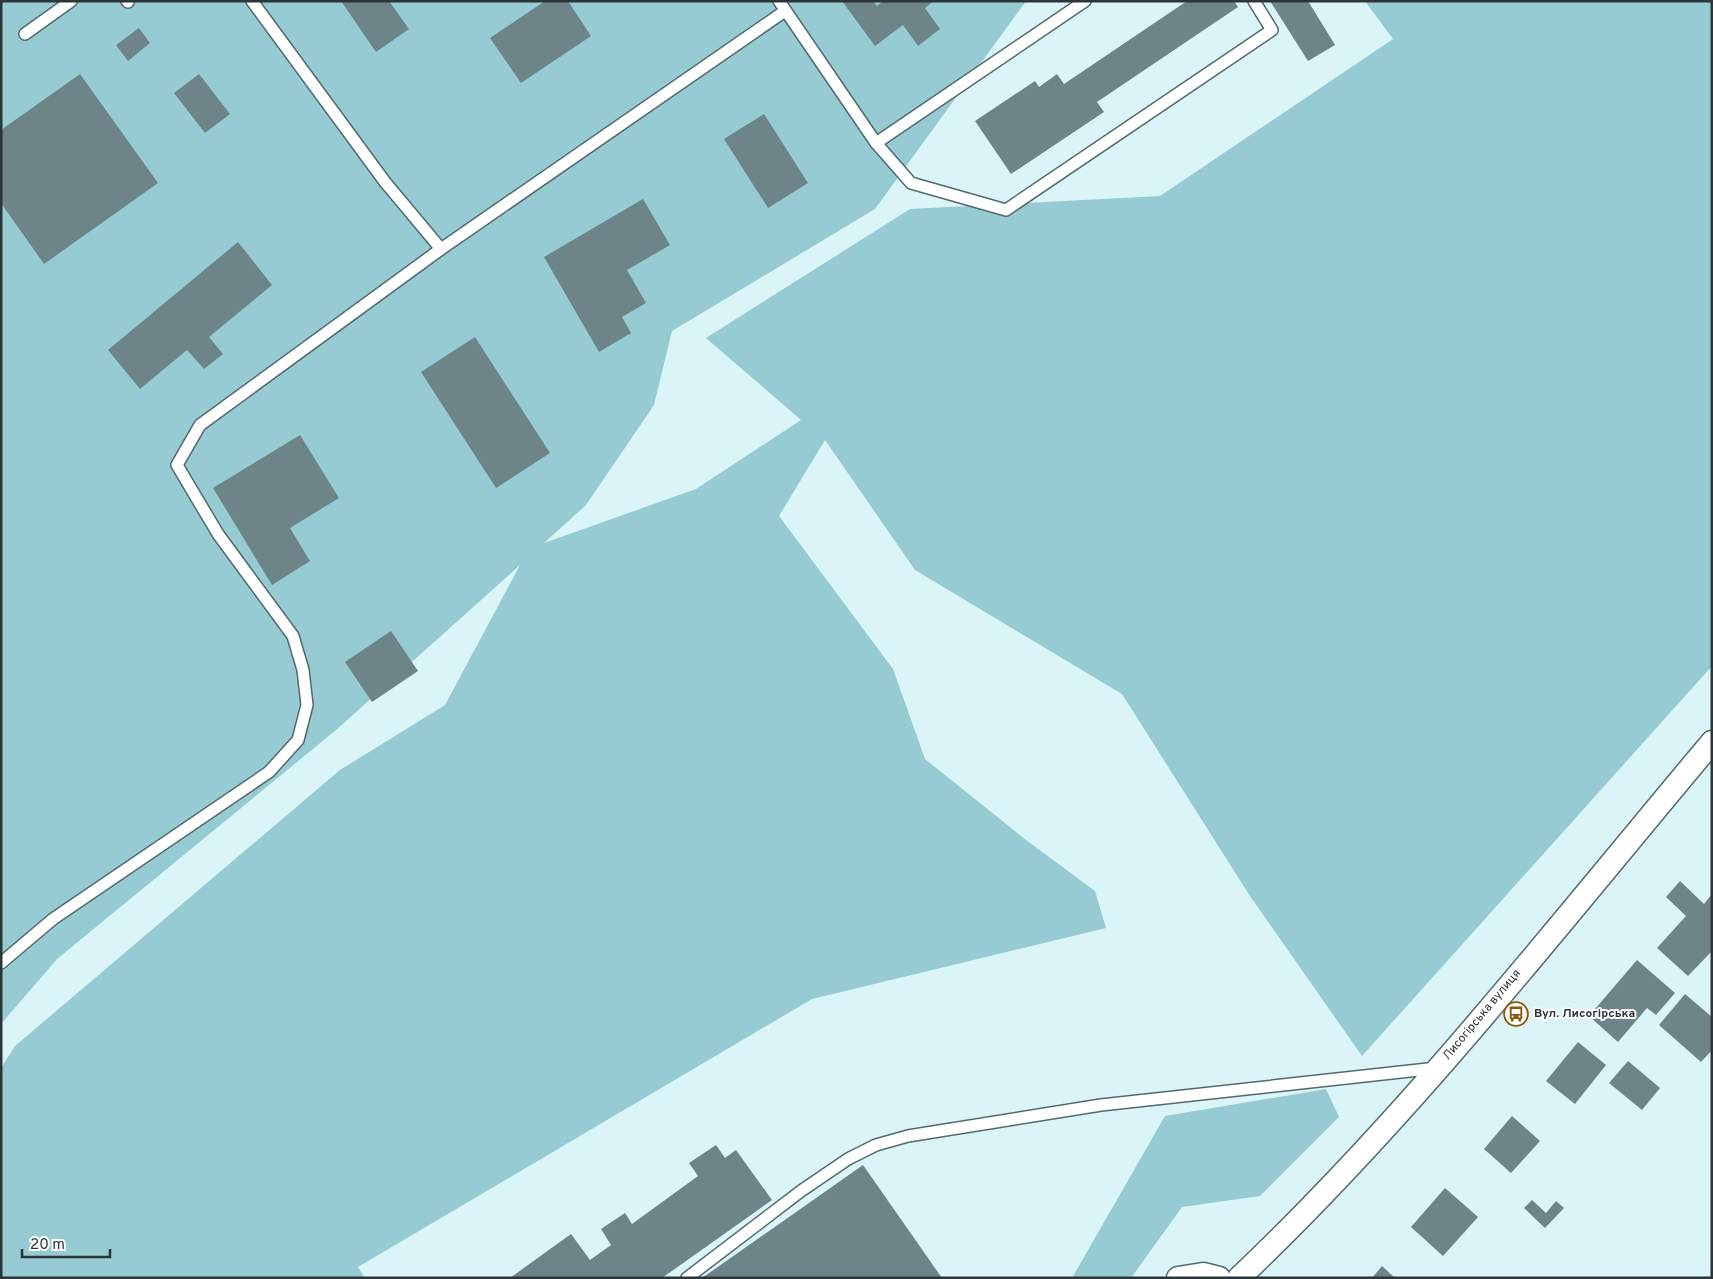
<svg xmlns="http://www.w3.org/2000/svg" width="1713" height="1279" viewBox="0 0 1713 1279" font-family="Overpass,sans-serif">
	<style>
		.forest { fill: #96cbd3 }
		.building { fill: #6d8588 }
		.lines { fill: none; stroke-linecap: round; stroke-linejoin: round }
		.service-casing { stroke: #526a6d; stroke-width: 14 }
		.minor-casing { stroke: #526a6d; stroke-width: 25 }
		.service { stroke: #fff; stroke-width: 11 }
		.minor { stroke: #fff; stroke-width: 22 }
		.labels { text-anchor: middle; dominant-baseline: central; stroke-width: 4; stroke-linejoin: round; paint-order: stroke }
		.poi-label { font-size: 12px; font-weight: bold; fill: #2c3638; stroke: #fff; text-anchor: start }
		.street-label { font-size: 12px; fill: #2c3638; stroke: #fff }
	</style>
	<rect width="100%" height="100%" fill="#daf4f8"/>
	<g class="forest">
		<path d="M1,1H1026L875,209L672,331L654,405L586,505L544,543L696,489L801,420L706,338L910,209L1160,196L1393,39L1365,1H1712V666L1362,1056L1250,896L1122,694L915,570L825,440L779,516L893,669L925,759L1026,840L1095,891L1106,928L812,999L358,1267L365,1278H1V1068L15,1046L340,770L445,705L520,565L336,730L57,959L1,1024Z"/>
		<path d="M1326,1089L1339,1117L1260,1196L1182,1207L1131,1278H1072L1165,1116Z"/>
	</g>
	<g class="building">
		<path d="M341,1H389L409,29L376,52Z"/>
		<path d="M545,1H568L591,36L521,83L490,38Z"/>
		<path d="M842,1H873L877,6L883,1H934L925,8L940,29L918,46L903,25L875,46Z"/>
		<path d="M1187,1H1234L1238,7L1097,102L1104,112L1011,174L975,121L1035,81L1039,87L1057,74L1064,84Z"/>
		<path d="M1270,1H1308L1335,45L1308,61Z"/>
		<path d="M139,28L150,43L128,61L116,45Z"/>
		<path d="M80,74L158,183L44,264L1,203V130Z"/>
		<path d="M199,74L230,114L205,133L174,93Z"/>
		<path d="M764,114L808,183L768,208L724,139Z"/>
		<path d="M643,199L670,245L627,270L646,303L622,317L631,333L599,352L544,257Z"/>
		<path d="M238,242L272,285L209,337L223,354L204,369L187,350L140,389L108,350Z"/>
		<path d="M475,337L550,453L496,488L421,372Z"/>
		<path d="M300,435L339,498L290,528L310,561L272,585L213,488Z"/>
		<path d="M391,631L418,671L372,702L345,662Z"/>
		<path d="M1680,881L1704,904L1712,894V951L1688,976L1657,948L1686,916L1666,897Z"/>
		<path d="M1637,960L1675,993L1656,1015L1647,1008L1618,1042L1589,1016Z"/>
		<path d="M1685,994L1712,1017V1050L1701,1062L1659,1025Z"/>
		<path d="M1578,1042L1606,1065L1575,1104L1546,1081Z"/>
		<path d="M1628,1061L1660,1088L1642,1110L1609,1083Z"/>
		<path d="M1512,1116L1540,1141L1511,1173L1484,1149Z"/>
		<path d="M716,1145L725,1158L736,1150L772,1200L662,1278H510L571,1234L590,1260L611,1245L601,1229L625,1213L632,1224L698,1176L689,1163Z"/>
		<path d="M863,1165L942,1278H702Z"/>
		<path d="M1445,1188L1478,1217L1443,1256L1411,1227Z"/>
		<path d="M1532,1200L1546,1213L1556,1201L1564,1208L1545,1228L1524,1208Z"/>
		<path d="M1382,1266L1395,1278H1372Z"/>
	</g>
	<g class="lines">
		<g class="service-casing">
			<g id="service">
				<path d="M127,1L128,2"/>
				<path d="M779,1L876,143L911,183L1006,210L1272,30L1254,1"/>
				<path d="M25,34L71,1"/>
				<path d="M876,143L1085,1"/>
				<path d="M441,249L785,11"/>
				<path d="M1,963L53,919L269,772L298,740L307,705L303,670L293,636L218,534L177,465L200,425L441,249L385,182L252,1"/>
				<path d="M687,1278L801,1191L848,1159L876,1145L908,1136L1101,1105L1437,1068"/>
			</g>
		</g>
		<g class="minor-casing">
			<g id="minor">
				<path d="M1178,1278L1203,1274L1219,1278"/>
				<path d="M1239,1278C1412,1114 1559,924 1712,742"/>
			</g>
		</g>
		<use href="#service" class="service"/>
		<use href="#minor" class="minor"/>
	</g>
	<defs>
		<g id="bus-ring" transform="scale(1.25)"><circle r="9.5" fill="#fff" stroke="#8c5807" stroke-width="1.5"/><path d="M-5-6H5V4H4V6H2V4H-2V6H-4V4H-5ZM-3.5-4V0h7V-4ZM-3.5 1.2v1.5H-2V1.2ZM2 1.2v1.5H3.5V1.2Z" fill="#8c5807"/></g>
	</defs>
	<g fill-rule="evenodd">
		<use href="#bus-ring" x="1516" y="1014"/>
	</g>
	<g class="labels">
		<g class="poi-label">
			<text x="1534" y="1014">Вул. Лисогірська</text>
		</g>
		<g class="street-label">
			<text transform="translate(1482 1015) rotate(-50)">Лисогірська вулиця</text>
		</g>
	</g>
	<rect width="1713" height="1279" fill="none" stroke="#2c3638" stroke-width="5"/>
	<path d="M22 1249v8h88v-8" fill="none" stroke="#2c3638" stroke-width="2.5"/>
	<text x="30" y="1249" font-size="15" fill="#2c3638" stroke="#ffffff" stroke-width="4" paint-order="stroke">20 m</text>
</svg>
